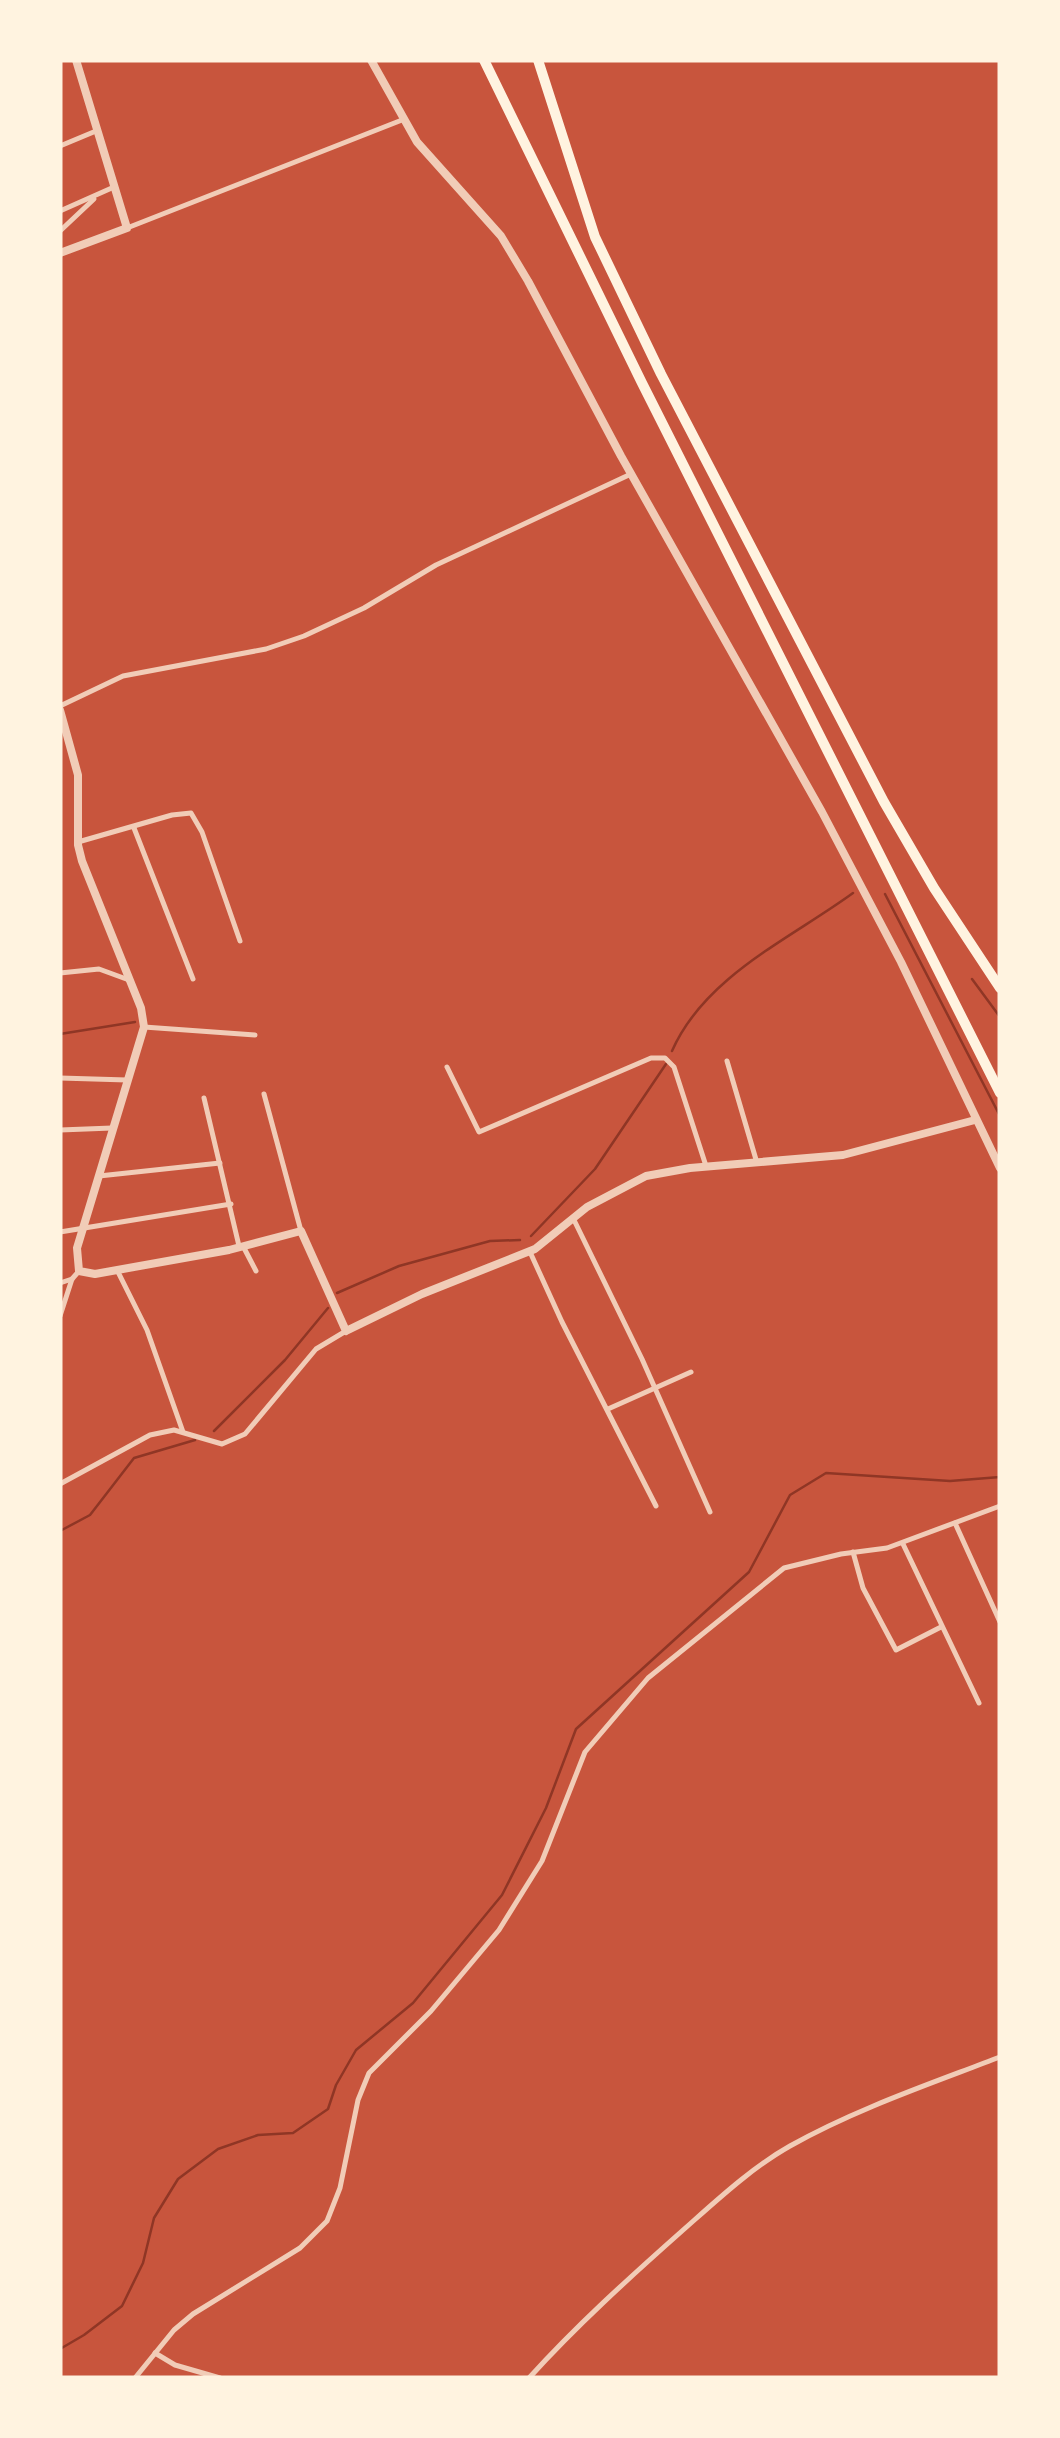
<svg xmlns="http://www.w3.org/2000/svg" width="1060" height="2438" viewBox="0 0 1060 2438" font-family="'DejaVu Sans',sans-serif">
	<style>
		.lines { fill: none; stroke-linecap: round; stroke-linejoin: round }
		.stream { stroke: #8f3625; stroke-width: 2.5 }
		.minor { stroke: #f1ccb7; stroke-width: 5 }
		.tertiary { stroke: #f1ccb7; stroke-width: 8 }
		.motorway { stroke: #fff3e0; stroke-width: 10 }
	</style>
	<rect width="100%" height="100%" fill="#c8553d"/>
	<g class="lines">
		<g class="stream">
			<path d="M885,894L1000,1116"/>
			<path d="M972,979L1000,1017"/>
			<path d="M60,1034L135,1022"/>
			<path d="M672,1051C705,976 790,939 853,893"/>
			<path d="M531,1236L595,1169L666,1064"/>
			<path d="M337,1293L399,1266L490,1241L520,1240"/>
			<path d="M214,1431L285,1360L328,1308"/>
			<path d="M60,1531L90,1515L134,1458L195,1440"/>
			<path d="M60,2349L84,2335L122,2306L143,2263L154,2218L178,2179L218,2149L258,2135L293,2133L328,2109L336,2085L356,2050L413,2003L502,1895L546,1808L576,1729L749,1572L790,1495L826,1473L950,1481L1000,1477"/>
		</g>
		<g class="minor">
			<path d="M60,146L96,131"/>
			<path d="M60,211L114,187"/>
			<path d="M127,228L402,120"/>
			<path d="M60,231L94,199"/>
			<path d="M60,706L123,676L266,649L304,636L364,608L436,565L631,474"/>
			<path d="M134,828L193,979"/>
			<path d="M78,842L172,815L191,813L202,832L240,941"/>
			<path d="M60,973L99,969L129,980"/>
			<path d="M144,1027L255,1035"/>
			<path d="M727,1061L757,1163"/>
			<path d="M447,1067L479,1132L651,1058H665L674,1067L706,1166"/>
			<path d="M60,1078L127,1080"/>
			<path d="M264,1094L301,1231"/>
			<path d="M204,1098L239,1246"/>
			<path d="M60,1130L112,1128"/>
			<path d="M99,1176L220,1163"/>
			<path d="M574,1220L642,1359L710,1512"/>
			<path d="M60,1232L231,1204"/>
			<path d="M244,1248L256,1271"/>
			<path d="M530,1252L562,1322L656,1506"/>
			<path d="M117,1270L147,1330L183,1432"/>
			<path d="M60,1283L72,1279"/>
			<path d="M60,1316L72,1279L79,1271"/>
			<path d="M608,1409L691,1372"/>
			<path d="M60,1484L150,1435L174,1430L222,1444L245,1434L316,1349L346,1331"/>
			<path d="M955,1523L1000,1622"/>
			<path d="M903,1544L979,1703"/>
			<path d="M853,1552L863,1588L896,1650L941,1627"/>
			<path d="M155,2353L175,2365L220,2378"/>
			<path d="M135,2378L174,2330L193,2314L300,2248L327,2221L340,2188L358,2100L369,2073L431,2011L499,1930L542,1861L585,1752L648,1678L784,1568L841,1554L887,1548L1000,1506"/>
			<path d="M529,2378C576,2326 629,2278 682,2231C716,2201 751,2168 790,2146C856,2109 930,2084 1000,2057"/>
		</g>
		<g class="tertiary">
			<path d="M371,60L417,142L501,236L528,281L621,456L822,812L901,962L1000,1168"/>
			<path d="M60,253L127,228L76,60"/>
			<path d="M60,710L78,775V845L82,861L141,1008L144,1027L77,1248L79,1271L95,1274L229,1250L301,1231L346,1331L422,1294L535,1249L587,1207L646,1176L690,1168L843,1155L975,1120"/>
		</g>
		<g class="motorway">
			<path d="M484,60L642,383L1000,1093"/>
			<path d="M538,60L595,237L661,374L884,802L934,888L1000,988"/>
		</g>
	</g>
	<rect width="1060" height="2438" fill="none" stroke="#fff3e0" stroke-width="125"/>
</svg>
